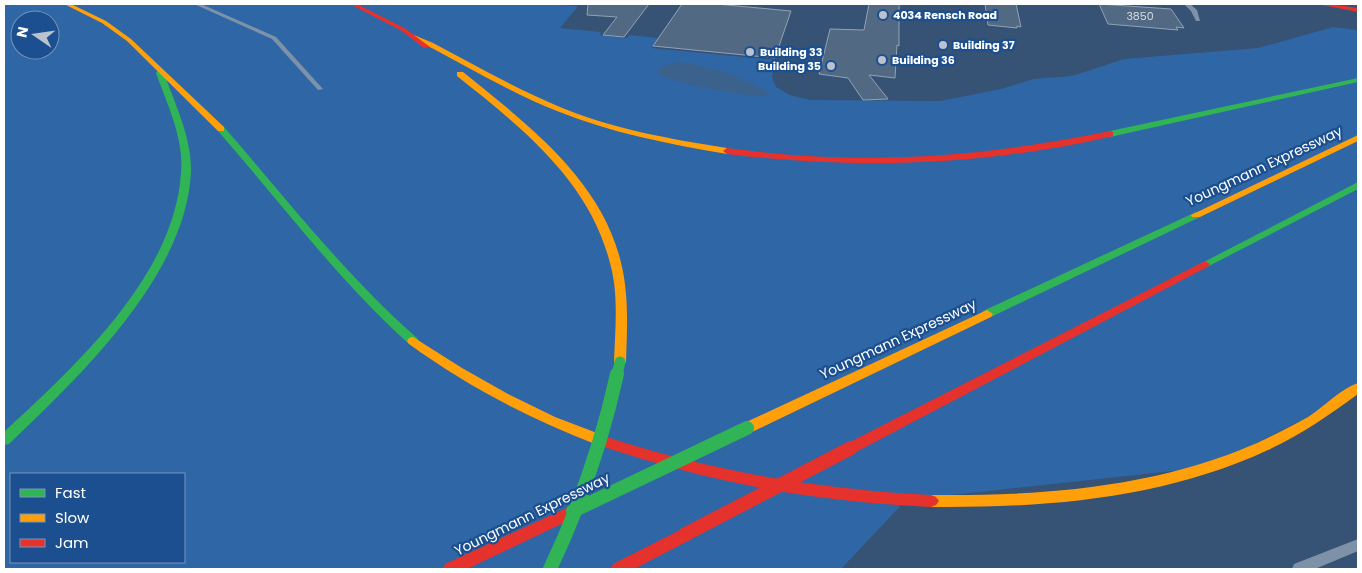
<svg xmlns="http://www.w3.org/2000/svg" width="1362" height="573" viewBox="0 0 1362 573" font-family="Poppins,sans-serif">
	<style>
		.green { fill: #2f66a5; fill-rule: evenodd }
		.water { fill: #3b618d }
		.building { fill: #526984; stroke: #92a2b6 }
		.lines { fill: none; stroke-linecap: round; stroke-linejoin: round }
		.lane { fill: #7d92a8; fill-rule: evenodd }
		.fast { fill: #30b455; fill-rule: evenodd }
		.slow { fill: #ff9f0a; fill-rule: evenodd }
		.jam { fill: #e5322d; fill-rule: evenodd }
		.fast-bridge-far1 { stroke: #30b455; stroke-width: 11 }
		.fast-bridge { stroke: #30b455; stroke-width: 14 }
		.jam-bridge { stroke: #e5322d; stroke-width: 14 }
		.poi-dot { fill: #b9c2ce; stroke: #1b4f8f; stroke-width: 2 }
		.labels { text-anchor: middle; dominant-baseline: central; stroke-width: 4.5; stroke-linejoin: round; paint-order: stroke }
		.far-poi-label { font-size: 11px; font-weight: bold; fill: #fff; stroke: #1b4f8f; text-anchor: start }
		.number-label { font-size: 11px; fill: #d4dae0 }
		.street-label { font-size: 14px; fill: #fff; stroke: #1b4f8f }
	</style>
	<rect width="100%" height="100%" fill="#365274"/>
	<path class="green" d="M4,4H550L578,6L560,28L601,32L600,35L627,38L630,35L658,38L652,48L775,60L772,77L776,87L790,95L810,100L940,101L1001,89L1033,79L1072,76L1124,59L1258,48L1333,27L1358,30V388L1351,395L1210,467L906,500L841,569H4ZM20,20H50V50H20ZM11,474H184V562H11Z"/>
	<path class="water" d="M677,62C706,65 746,77 770,95C756,100 670,82 657,74L659,68Z"/>
	<g class="building">
		<path d="M588,4H649L624,37L603,35L617,17L587,15Z"/>
		<path d="M682,4H716L791,11L775,58L653,46Z"/>
		<path d="M869,4H899V46L897,45L895,78L869,75L888,99L863,100L848,78L819,74L830,29L864,30Z"/>
		<path d="M985,4H1016L1021,27L1017,26V28L988,25Z"/>
		<path d="M1099,4L1171,9L1184,28L1176,27L1178,30L1108,24Z"/>
	</g>
	<g class="lines">
		<g class="lane">
			<path d="M194,4H201L276,37L323,89L318,90L272,39Z"/>
			<path d="M1184,4H1190L1197,10L1200,21H1196L1191,11Z"/>
			<path d="M1358,539V551L1315,569H1292L1294,564Z"/>
		</g>
		<g class="fast">
			<path d="M157,71L164,73C175,104 192,138 191,172C186,276 80,376 9,444L4,445V432C75,366 175,276 181,172C184,138 167,104 156,73Z"/>
			<path d="M1358,78V82L1110,137L1106,134L1110,131Z"/>
			<path d="M221,126L224,127C287,199 345,275 417,338L419,341L417,344H409C338,280 281,203 218,131L217,129Z"/>
			<path d="M1358,182V189L1209,266L1205,267L1200,264Z"/>
			<path d="M1196,212L1200,213L1201,215L1200,217L991,317H983L981,314L983,311Z"/>
		</g>
		<g class="slow">
			<path d="M64,4H71L106,21L131,39L224,127V131H218L127,41L102,23Z"/>
			<path d="M410,35H414L433,43C475,65 516,89 560,107C613,129 670,139 727,148L731,151L727,154C669,144 611,133 557,111C506,91 459,61 410,37Z"/>
			<path d="M457,72H463C527,124 604,181 622,267C629,298 627,330 626,362L624,365H616L614,362C615,330 619,295 610,263C589,180 521,127 457,76Z"/>
			<path d="M1358,135V141L1200,217H1192L1191,215Z"/>
			<path d="M987,310L993,314L991,317L752,432L747,433L742,432L740,428L742,424Z"/>
			<path d="M413,337L462,368L508,394L555,417L605,436L607,440L605,444L600,445L595,444C528,418 467,386 409,344L407,341L409,338Z"/>
			<path d="M1358,383V394C1329,415 1301,435 1268,450C1163,499 1045,508 931,507L926,505L923,501L926,497L931,495C1042,496 1154,488 1257,443C1274,435 1292,426 1308,417C1324,407 1340,389 1358,383Z"/>
		</g>
		<g class="jam">
			<path d="M350,4H357L406,29L430,47L424,48L402,31Z"/>
			<path d="M1317,4H1330L1358,8V12Z"/>
			<path d="M1110,131L1113,132V136C986,166 856,170 727,154L723,151L727,148C862,166 977,158 1110,131Z"/>
			<path d="M1205,261L1210,264L1209,266L856,452L851,454L846,452L844,448L846,444Z"/>
			<path d="M600,435C711,471 814,489 931,495L936,497L939,501L936,505L931,507C812,502 708,482 595,444L593,440L595,436Z"/>
			<path d="M573,505L578,506L581,511L578,516L467,569H443L445,564Z"/>
			<path d="M684,528L690,530L692,535L690,540L634,569H611L613,564Z"/>
		</g>
		<path class="fast-bridge-far1" d="M617,375L620,362"/>
		<g class="fast-bridge">
			<path d="M573,511L747,428"/>
			<path d="M550,569C580,506 602,442 617,374"/>
		</g>
		<path class="jam-bridge" d="M684,535L851,448"/>
	</g>
	<g class="poi-dot">
		<circle cx="883" cy="15" r="5"/>
		<circle cx="943" cy="45" r="5"/>
		<circle cx="750" cy="52" r="5"/>
		<circle cx="882" cy="60" r="5"/>
		<circle cx="831" cy="66" r="5"/>
	</g>
	<g class="labels">
		<g class="far-poi-label">
			<text x="893" y="15">4034 Rensch Road</text>
			<text x="953" y="45">Building 37</text>
			<text x="760" y="52">Building 33</text>
			<text x="892" y="60">Building 36</text>
			<text x="821" y="66" text-anchor="end">Building 35</text>
		</g>
		<g class="number-label">
			<text x="1140" y="16">3850</text>
		</g>
		<g class="street-label">
			<text transform="translate(1264 166) rotate(-25)">Youngmann Expressway</text>
			<text transform="translate(898 339) rotate(-25)">Youngmann Expressway</text>
			<text transform="translate(532 514) rotate(-26)">Youngmann Expressway</text>
		</g>
	</g>
	<rect width="1362" height="573" fill="none" stroke="#ffffff" stroke-width="10"/>
	<rect x="10" y="473" width="175" height="90" fill="#1b4f8f" stroke="#7695bc"/>
	<rect x="20" y="489" width="25" height="8" fill="#30b455" stroke="#7695bc"/>
	<text x="55" y="498" font-size="15" fill="#ffffff">Fast</text>
	<rect x="20" y="514" width="25" height="8" fill="#ff9f0a" stroke="#7695bc"/>
	<text x="55" y="523" font-size="15" fill="#ffffff">Slow</text>
	<rect x="20" y="539" width="25" height="8" fill="#e5322d" stroke="#7695bc"/>
	<text x="55" y="548" font-size="15" fill="#ffffff">Jam</text>
	<g transform="translate(35 35) rotate(283)"><circle r="24" fill="#1b4f8f" stroke="#7695bc"/>
	<path d="M0-4L9 19L0 12L-9 19Z" fill="#b9c2ce"/>
	<text y="-8" font-size="14" font-weight="bold" text-anchor="middle" fill="#ffffff">N</text>
	</g>
</svg>
